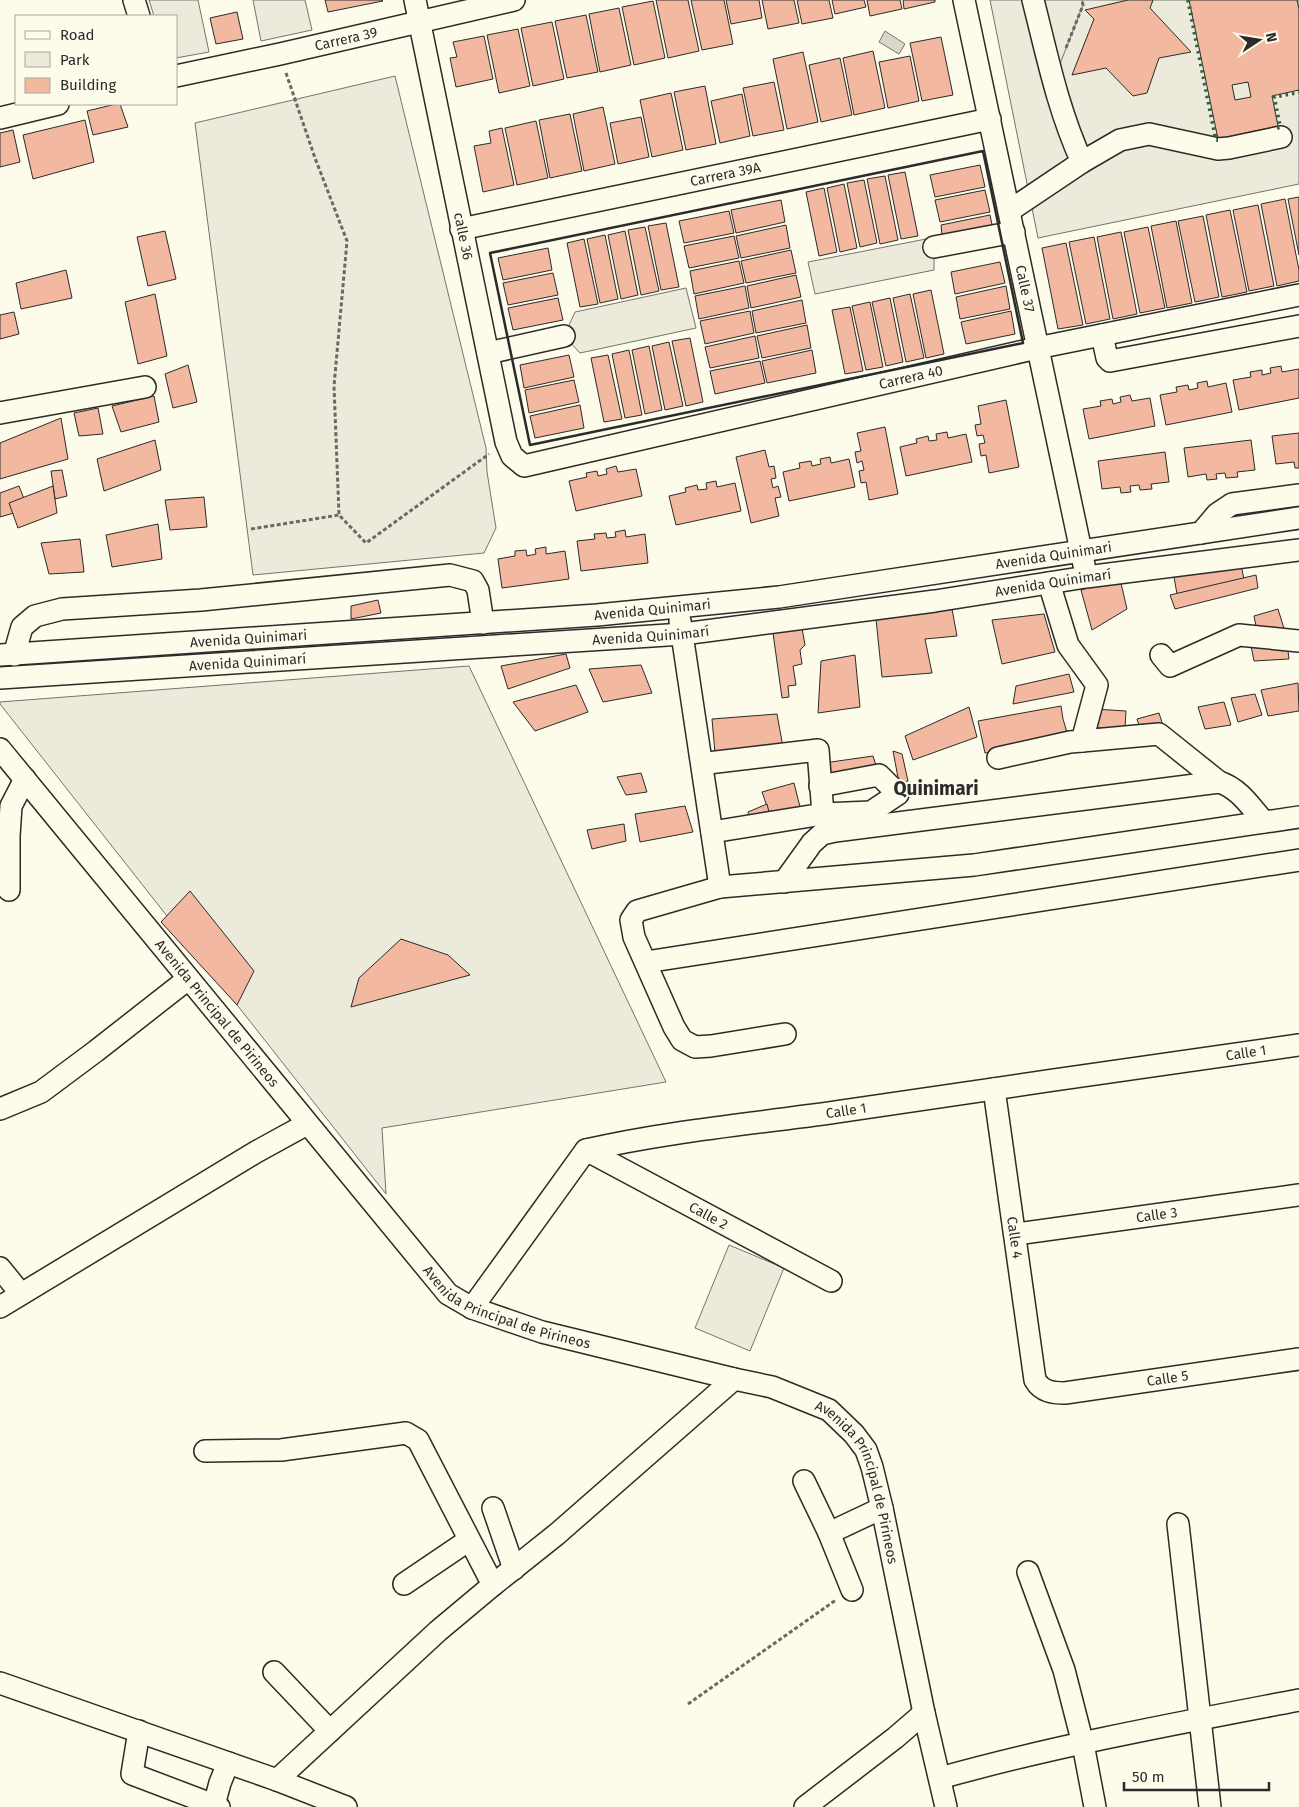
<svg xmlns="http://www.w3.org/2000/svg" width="1299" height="1807" viewBox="0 0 1299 1807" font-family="'Fira Sans',sans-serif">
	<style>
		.green { fill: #ecebdb; stroke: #74746e }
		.parking { fill: #eceadb; stroke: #74746e }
		.water { fill: #d8d7c9; stroke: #74746e }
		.building { fill: #f2b8a0; stroke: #2b2b2b; fill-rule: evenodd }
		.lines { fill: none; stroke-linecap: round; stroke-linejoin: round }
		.minor-casing { stroke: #2b2b2b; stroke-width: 24 }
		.path { stroke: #6a6964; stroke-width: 3; stroke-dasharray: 4 2.5; stroke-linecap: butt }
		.minor { stroke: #fdfbea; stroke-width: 21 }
		.hedge { stroke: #34623c; stroke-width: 4; stroke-dasharray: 2.5 4; stroke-linecap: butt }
		.wall { stroke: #2b2b2b; stroke-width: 2.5 }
		.labels { text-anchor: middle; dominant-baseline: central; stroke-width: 4; stroke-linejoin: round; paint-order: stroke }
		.street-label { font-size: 14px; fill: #2b2b2b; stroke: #fdfbea }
		.district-label { font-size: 19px; font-weight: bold; fill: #2b2b2b; stroke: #fdfbea }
	</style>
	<rect width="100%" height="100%" fill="#fdfbea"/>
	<g class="green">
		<path d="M149,0H198L209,52L176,58V16H154Z"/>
		<path d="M253,0H305L312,30L261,41Z"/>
		<path d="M990,0H1299V184L1038,238Z"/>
		<path d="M395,76L486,448L487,472L496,528L484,553L253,575L195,123Z"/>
		<path d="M926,239L934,247V270L815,294L808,262Z"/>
		<path d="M686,288L696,328L580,353L564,336L575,312Z"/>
		<path d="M469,666L666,1082L382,1128L386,1194L0,704V702Z"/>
		<path d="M729,1245L784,1268L750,1351L695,1328Z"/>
	</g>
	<path class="parking" d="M1024,0H1082L1083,5L1058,69Z"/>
	<path class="water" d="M885,31L905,44L899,54L879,42Z"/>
	<g class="building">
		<path d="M325,0H382L383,1L328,12Z"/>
		<path d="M656,0H688L699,51L668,58Z"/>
		<path d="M691,0H724L733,44L702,50Z"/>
		<path d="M726,0H759L762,18L731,24Z"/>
		<path d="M762,0H794L799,23L768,29Z"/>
		<path d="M797,0H829L833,18L802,24Z"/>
		<path d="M832,0H864L866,7L835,14Z"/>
		<path d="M867,0H900L902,9L870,16Z"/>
		<path d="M903,0H935V2L904,9Z"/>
		<path d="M1128,0H1153L1150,8L1191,52L1159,58L1147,93L1133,96L1106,68L1072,75L1094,19L1085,10Z"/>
		<path d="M1189,0H1297L1299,9V90L1272,96L1278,126L1218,139ZM1248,82L1251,97L1235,100L1232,85Z"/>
		<path d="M653,1L665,58L634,65L622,7Z"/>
		<path d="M619,8L631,65L600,72L589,14Z"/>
		<path d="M237,12L243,39L216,44L210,18Z"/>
		<path d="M586,15L598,72L567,78L555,21Z"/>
		<path d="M552,22L564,79L533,86L521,28Z"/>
		<path d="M518,29L530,86L499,93L487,35Z"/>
		<path d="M484,36L493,79L456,87L450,58L457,57L453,42Z"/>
		<path d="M941,37L953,95L922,101L910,43Z"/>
		<path d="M873,51L885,108L854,115L843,58Z"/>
		<path d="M803,52L818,122L787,129L773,59Z"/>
		<path d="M910,56L919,101L888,108L879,62Z"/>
		<path d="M840,58L852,115L821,122L809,65Z"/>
		<path d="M774,82L784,130L753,136L743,88Z"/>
		<path d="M705,86L716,144L686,150L674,92Z"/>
		<path d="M671,93L683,150L652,157L640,100Z"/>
		<path d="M742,94L750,136L720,143L711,101Z"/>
		<path d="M116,104H120L128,127L93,135L87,111Z"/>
		<path d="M603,107L615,164L584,171L573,114Z"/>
		<path d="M570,114L582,171L550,178L539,120Z"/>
		<path d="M641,117L649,157L618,164L610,123Z"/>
		<path d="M85,120L94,162L33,179L23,135Z"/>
		<path d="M536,121L548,178L517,185L505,128Z"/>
		<path d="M502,128L514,185L483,192L474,146L491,143L489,131Z"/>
		<path d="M13,130L20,162L0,167V133Z"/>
		<path d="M980,165L985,187L935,197L930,175Z"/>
		<path d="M905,172L918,236L901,239L888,175Z"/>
		<path d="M885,176L898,240L880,244L867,179Z"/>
		<path d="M864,180L877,243L860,247L847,183Z"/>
		<path d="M844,184L857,248L840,252L827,188Z"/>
		<path d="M824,188L837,252L819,256L806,192Z"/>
		<path d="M985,190L990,212L940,222L935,200Z"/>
		<path d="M1299,197V255L1288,199Z"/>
		<path d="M1285,199L1299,270V281L1277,286L1261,204Z"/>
		<path d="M781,200L785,222L736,233L731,210Z"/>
		<path d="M1258,205L1274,286L1249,291L1233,210Z"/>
		<path d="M1230,210L1247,292L1222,297L1206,215Z"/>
		<path d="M729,211L734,233L684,243L679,221Z"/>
		<path d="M990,215L994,234L943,243L941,225Z"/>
		<path d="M1203,216L1219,297L1195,302L1178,221Z"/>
		<path d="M1176,221L1192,303L1167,308L1151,226Z"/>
		<path d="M666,223L679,287L661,290L648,226Z"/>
		<path d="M786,225L790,248L741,258L736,236Z"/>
		<path d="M645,227L659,291L641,295L628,230Z"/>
		<path d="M1148,227L1165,308L1140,313L1124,232Z"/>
		<path d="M165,231L176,279L148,286L137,237Z"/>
		<path d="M625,231L638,295L621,299L608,235Z"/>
		<path d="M1121,232L1137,314L1113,319L1097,237Z"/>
		<path d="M605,235L618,299L600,303L587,239Z"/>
		<path d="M734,236L739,258L689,268L684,246Z"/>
		<path d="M1094,237L1110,319L1086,324L1069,242Z"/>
		<path d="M584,239L598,304L580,307L567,243Z"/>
		<path d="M1066,243L1083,325L1058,329L1042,248Z"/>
		<path d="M548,248L552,270L503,280L498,258Z"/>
		<path d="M791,250L796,273L746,283L741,261Z"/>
		<path d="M739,261L744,283L694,294L690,271Z"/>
		<path d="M1000,262L1005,283L955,294L951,272Z"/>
		<path d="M66,270L72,298L21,309L16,283Z"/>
		<path d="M553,273L558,295L508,305L503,283Z"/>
		<path d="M796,275L801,297L751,308L747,286Z"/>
		<path d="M745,286L749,308L699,319L695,296Z"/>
		<path d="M1006,286L1010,309L960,319L956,297Z"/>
		<path d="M931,290L944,354L926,358L913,294Z"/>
		<path d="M155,294L167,356L138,364L125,302Z"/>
		<path d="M910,294L924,358L906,362L893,298Z"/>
		<path d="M558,298L563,320L513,330L508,308Z"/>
		<path d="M890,298L903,362L886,366L872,302Z"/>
		<path d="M802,300L806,323L756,333L752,311Z"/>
		<path d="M870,302L883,367L866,370L852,306Z"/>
		<path d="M850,307L863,371L845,374L832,310Z"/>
		<path d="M750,311L754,333L705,344L700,321Z"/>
		<path d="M1011,311L1015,334L966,344L961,322Z"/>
		<path d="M14,312L19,334L0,339V315Z"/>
		<path d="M807,325L811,348L762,358L757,336Z"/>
		<path d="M755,336L759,358L710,368L705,347Z"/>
		<path d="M690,338L703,402L686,406L672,341Z"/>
		<path d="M669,342L683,406L665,410L652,346Z"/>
		<path d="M649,346L662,410L645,414L632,350Z"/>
		<path d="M629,350L642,415L625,418L612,354Z"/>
		<path d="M812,350L816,373L767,383L762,361Z"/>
		<path d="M569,355L574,377L524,388L520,365Z"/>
		<path d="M608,355L622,419L604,422L591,358Z"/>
		<path d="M760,361L765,383L715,394L710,371Z"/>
		<path d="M188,365L197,402L173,408L165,374Z"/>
		<path d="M1281,366L1282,372L1299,369V398L1239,410L1233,380L1251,377L1250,372L1262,370V375L1271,373L1270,368Z"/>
		<path d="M574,380L579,402L529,413L525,390Z"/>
		<path d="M1207,381L1208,387L1226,383L1232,412L1166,425L1160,395L1177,392L1176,387L1188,385L1189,390L1198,388L1197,383Z"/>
		<path d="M1130,395L1132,401L1150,398L1155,426L1089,439L1083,409L1101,406L1100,401L1112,399L1113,404L1121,402L1120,397Z"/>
		<path d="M154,396L159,422L121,432L112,406Z"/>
		<path d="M1006,400L1019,467L989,473L986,455L981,456L979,444L985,443L983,435L977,436L975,425L981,424L978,406Z"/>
		<path d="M580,405L584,428L535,438L530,416Z"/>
		<path d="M98,408L103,434L79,436L74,413Z"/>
		<path d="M61,418L68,459L0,479V443Z"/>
		<path d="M885,427L898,494L869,500L866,482L861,483L859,471L864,470L862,461L857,463L855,452L861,451L857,433Z"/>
		<path d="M947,432L948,438L966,434L972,462L906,476L900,447L917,443L916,439L928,436L929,441L937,440L936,434Z"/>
		<path d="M1299,433V468H1295L1294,462L1276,464L1272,436Z"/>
		<path d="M155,440L161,470L104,491L97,459Z"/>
		<path d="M1251,440L1255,470L1237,472L1238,477L1226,478L1225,473L1216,474L1217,479L1207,480L1206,474L1188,477L1184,448Z"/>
		<path d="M765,450L769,467L774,466L776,478L771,479L773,488L778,486L781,497L775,498L779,516L751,523L736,457Z"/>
		<path d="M1165,452L1169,482L1151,484L1152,489L1140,490L1139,485L1130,486L1131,492L1121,493L1120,487L1102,489L1098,461Z"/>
		<path d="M830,457L831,463L849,459L855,487L789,501L783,472L800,468L799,463L811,461L812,466L821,464L820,459Z"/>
		<path d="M616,466L618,472L636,469L642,496L576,511L569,481L587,477L586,473L597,471L598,476L607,474L606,469Z"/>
		<path d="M62,470L67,496L55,499L51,471Z"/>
		<path d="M716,481L717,487L735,483L741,511L676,525L669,496L686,492L685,488L697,485L698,490L707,489L706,483Z"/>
		<path d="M19,486L28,509L0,517V493Z"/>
		<path d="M53,486L57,513L18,528L9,503Z"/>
		<path d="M204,497L207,527L170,530L165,500Z"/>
		<path d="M158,524L162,559L112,567L106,535Z"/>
		<path d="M625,530L626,537L645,534L648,563L581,571L577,541L595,539L594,534L606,533L607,538L616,537L615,532Z"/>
		<path d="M80,539L84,572L49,574L41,543Z"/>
		<path d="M546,547V554L565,551L569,579L502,588L498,559L515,556V551L526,550L527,556L536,554L535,549Z"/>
		<path d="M1241,565L1244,579L1177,594L1174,577Z"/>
		<path d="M1256,575L1258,588L1175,609L1170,595Z"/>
		<path d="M1120,579L1127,609L1092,630L1081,590Z"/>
		<path d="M378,600L381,613L351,619V606Z"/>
		<path d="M952,609L957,636L925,639L932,673L882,677L876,619Z"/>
		<path d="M1278,609L1286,635L1289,659L1254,661L1250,641H1259L1254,616Z"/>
		<path d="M1044,614L1055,652L1002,664L992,620Z"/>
		<path d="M802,628L805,645L800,650L802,664L793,666L796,685L788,686L789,697L782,698L773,633Z"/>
		<path d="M566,654L570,668L508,689L501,666Z"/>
		<path d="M855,655L860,707L818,713L821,661Z"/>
		<path d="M641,665L652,693L603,702L589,669Z"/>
		<path d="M1069,674L1074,692L1013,704L1016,686Z"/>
		<path d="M1298,683L1299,711L1268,716L1261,690Z"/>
		<path d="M576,685L588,712L535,731L513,702Z"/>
		<path d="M1255,694L1262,715L1238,722L1231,698Z"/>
		<path d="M1224,702L1231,725L1205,729L1198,707Z"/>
		<path d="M1061,706L1063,719L1070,742L985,753L978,721Z"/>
		<path d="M969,707L977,737L913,760L905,736Z"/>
		<path d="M1094,709L1126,711L1125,728H1089Z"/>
		<path d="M1159,713L1166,735L1143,739L1137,719Z"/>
		<path d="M777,714L783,747L715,753L712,719Z"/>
		<path d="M893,751L902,754L908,781L899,783Z"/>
		<path d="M873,756L879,775L831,781L824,763Z"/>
		<path d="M641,773L647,792L626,795L617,777Z"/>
		<path d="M794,783L800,807L770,815L762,792Z"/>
		<path d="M767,804L771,820L750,824L748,812Z"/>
		<path d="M685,806L693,832L640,842L635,814Z"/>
		<path d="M624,824L626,841L592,849L587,830Z"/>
		<path d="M190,891L254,971L237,1005L161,922Z"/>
		<path d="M401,939L448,955L470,975L351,1007L359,978Z"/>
	</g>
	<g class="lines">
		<g class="minor-casing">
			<g id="minor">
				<path d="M134,0L139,16"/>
				<path id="s1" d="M415,0L506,442L512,456L524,466L1037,348L1299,295"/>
				<path id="s2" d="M964,0L1084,565"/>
				<path d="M1033,0C1047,55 1058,110 1082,162"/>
				<path id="s3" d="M176,76L280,54L514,0"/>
				<path d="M0,118L58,104"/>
				<path d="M1009,211L1082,162L1120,140L1149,134L1218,149L1229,148L1281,137"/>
				<path id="s4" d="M461,229L990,119"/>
				<path d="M934,247L1014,232"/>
				<path d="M1102,335L1107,358L1110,361L1299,326"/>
				<path d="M488,353L564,336"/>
				<path d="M0,413L145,387"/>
				<path d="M1201,533L1217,514L1232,504L1299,495"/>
				<path d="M680,621L720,887"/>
				<path id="s5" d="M0,655L597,615L779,597L1299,518"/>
				<path d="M14,655L22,627L35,616L62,609L201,600L450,575L473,581L478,590L483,623"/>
				<path d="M1161,655L1170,666L1239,635L1299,641"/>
				<path id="s6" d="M0,678L683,634L935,601L1086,577L1299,550"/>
				<path d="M1082,741L1159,734L1219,782"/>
				<path id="s7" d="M0,749L448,1294L472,1308L542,1332L734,1379L772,1387L829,1410L854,1434L866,1450L872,1467L882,1508L924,1713L946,1807"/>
				<path d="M998,758L1070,742L1082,741L1097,685L1068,645L1049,583"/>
				<path d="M708,763L818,750L823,814L712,832"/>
				<path d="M820,786L879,775L898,794L871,812L823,814"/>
				<path d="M784,882L812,843L822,834L835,831L1219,782C1239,788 1251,807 1264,822"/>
				<path d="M9,890V836L11,806L25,779"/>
				<path d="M646,962L1299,860"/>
				<path d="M785,1034L711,1046L695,1047L682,1040L674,1027L634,937L631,920L637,911L720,887L974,865L1299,817"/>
				<path id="s8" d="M994,1089L1035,1380C1042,1392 1053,1393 1065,1393L1299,1359"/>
				<path d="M0,1109L41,1092L96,1051L188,979"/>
				<path id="s9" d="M586,1150L831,1281"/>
				<path id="s10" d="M1016,1234L1299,1195"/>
				<path d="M0,1268L21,1294"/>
				<path d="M0,1307L256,1152L307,1124"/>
				<path id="s11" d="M472,1308L586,1150C669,1131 752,1124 836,1112C990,1089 1145,1067 1299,1045"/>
				<path d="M205,1451L281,1450L406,1433L418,1440L493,1585"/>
				<path d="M804,1481L829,1533L852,1590"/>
				<path d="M493,1508L514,1569"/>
				<path d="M1178,1524L1210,1807"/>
				<path d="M829,1533L882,1508"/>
				<path d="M1028,1572L1064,1670L1083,1744L1095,1807"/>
				<path d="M404,1584L469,1540"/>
				<path d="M274,1672L330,1731"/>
				<path d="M0,1683L277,1780L346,1807"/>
				<path d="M139,1731L132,1774L219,1807"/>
				<path d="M940,1778C1058,1745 1179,1723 1299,1700"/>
				<path d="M277,1780L438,1631L493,1585L557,1534L734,1379"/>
				<path d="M214,1805L220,1783L228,1763"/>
				<path d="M805,1807L895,1738L924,1713"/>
			</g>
		</g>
		<g class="path">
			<path d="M1066,48L1083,5L1082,0"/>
			<path d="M286,73L315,158L347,241L334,386L339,515L366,543L489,454"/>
			<path d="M251,529L339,515"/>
			<path d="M688,1704L836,1600"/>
		</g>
		<use href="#minor" class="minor"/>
		<g class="hedge">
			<path d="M1188,0L1216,140H1218"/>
			<path d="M1277,128L1280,127L1274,97L1299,92"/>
		</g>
		<path class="wall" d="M983,151L1023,343L530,445L490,253Z"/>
	</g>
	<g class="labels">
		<g class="street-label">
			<text stroke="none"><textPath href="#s3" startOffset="174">Carrera 39</textPath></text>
			<text stroke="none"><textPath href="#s4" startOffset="270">Carrera 39A</textPath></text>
			<text stroke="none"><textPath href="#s1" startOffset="241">calle 36</textPath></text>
			<text stroke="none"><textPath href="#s2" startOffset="295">Calle 37</textPath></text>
			<text stroke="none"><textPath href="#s1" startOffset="879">Carrera 40</textPath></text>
			<text stroke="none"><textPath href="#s5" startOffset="1059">Avenida Quinimari</textPath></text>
			<text stroke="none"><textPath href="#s6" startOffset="1058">Avenida Quinimarí</textPath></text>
			<text stroke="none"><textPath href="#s5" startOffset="654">Avenida Quinimari</textPath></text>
			<text stroke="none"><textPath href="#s6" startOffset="652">Avenida Quinimarí</textPath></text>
			<text stroke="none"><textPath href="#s5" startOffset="249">Avenida Quinimari</textPath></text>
			<text stroke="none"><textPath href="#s6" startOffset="248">Avenida Quinimarí</textPath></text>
			<text stroke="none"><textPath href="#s7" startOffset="342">Avenida Principal de Pirineos</textPath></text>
			<text stroke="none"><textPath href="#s11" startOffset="862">Calle 1</textPath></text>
			<text stroke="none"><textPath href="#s11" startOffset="458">Calle 1</textPath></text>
			<text stroke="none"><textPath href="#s10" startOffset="142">Calle 3</textPath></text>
			<text stroke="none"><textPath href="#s9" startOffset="139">Calle 2</textPath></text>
			<text stroke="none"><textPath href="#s8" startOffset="150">Calle 4</textPath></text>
			<text stroke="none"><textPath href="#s7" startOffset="764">Avenida Principal de Pirineos</textPath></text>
			<text stroke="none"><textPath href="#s8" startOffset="432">Calle 5</textPath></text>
			<text stroke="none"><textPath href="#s7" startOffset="1184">Avenida Principal de Pirineos</textPath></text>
		</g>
		<g class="district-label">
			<text x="936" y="788">Quinimari</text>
		</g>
	</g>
	<rect x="15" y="15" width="162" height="90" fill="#fdfbea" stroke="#a9a89e"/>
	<rect x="25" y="31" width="25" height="8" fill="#fdfbea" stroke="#a9a89e"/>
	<text x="60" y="40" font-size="15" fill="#2b2b2b">Road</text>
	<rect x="25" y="52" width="25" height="15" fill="#ecebdb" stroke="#a9a89e"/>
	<text x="60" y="65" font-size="15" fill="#2b2b2b">Park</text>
	<rect x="25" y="78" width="25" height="15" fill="#f2b8a0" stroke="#a9a89e"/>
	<text x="60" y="90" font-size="15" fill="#2b2b2b">Building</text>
	<g transform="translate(1259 40) rotate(78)" stroke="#fdfbea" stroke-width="4" paint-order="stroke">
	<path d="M0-4L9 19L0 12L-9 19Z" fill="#2b2b2b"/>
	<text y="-8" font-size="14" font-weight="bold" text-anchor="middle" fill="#2b2b2b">N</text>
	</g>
	<path d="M1124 1782v8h145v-8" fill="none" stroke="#2b2b2b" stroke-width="2.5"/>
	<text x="1132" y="1782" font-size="15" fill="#2b2b2b" stroke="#fdfbea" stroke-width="4" paint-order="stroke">50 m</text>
</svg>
